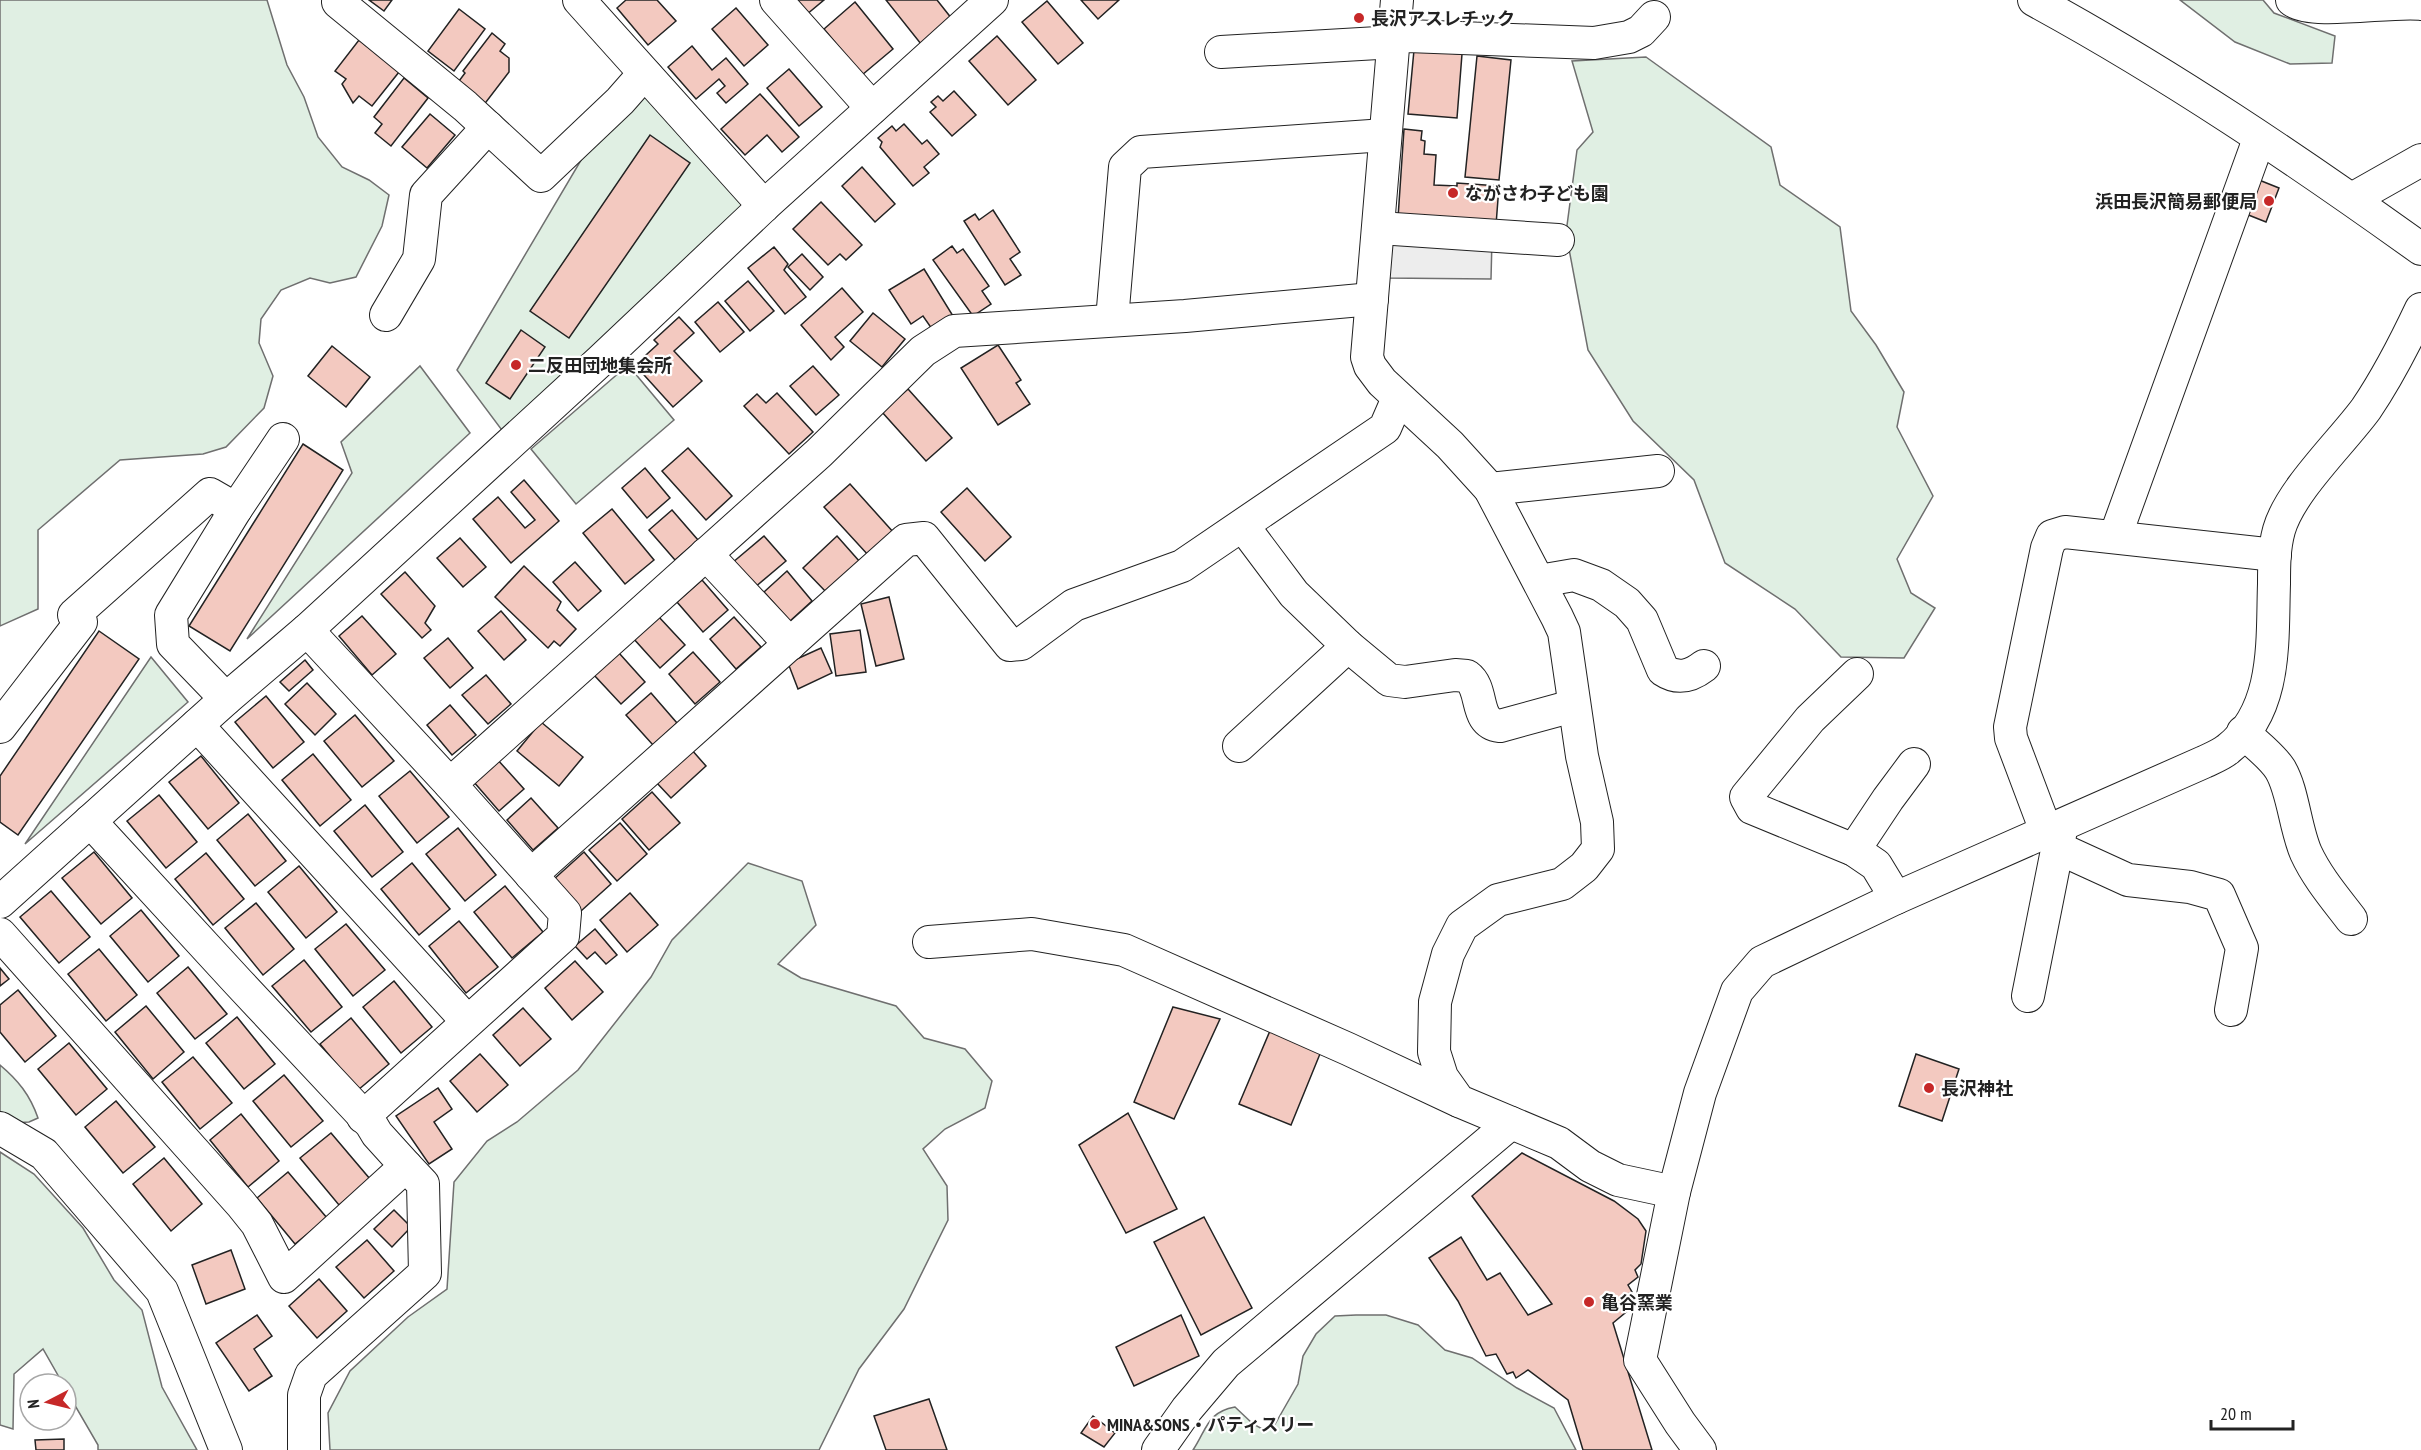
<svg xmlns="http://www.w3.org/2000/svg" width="2421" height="1450" viewBox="0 0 2421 1450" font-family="'PT Sans Narrow','Noto Sans JP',sans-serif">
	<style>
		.green { fill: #e0efe3; stroke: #6f6f6f; stroke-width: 1.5 }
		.parking { fill: #ededed; stroke: #6f6f6f; stroke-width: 1.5 }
		.building { fill: #f3c9c0; stroke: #222; stroke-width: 1.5 }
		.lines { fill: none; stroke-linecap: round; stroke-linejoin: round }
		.minor-casing { stroke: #222; stroke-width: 34 }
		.minor { stroke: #fff; stroke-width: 32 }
		.poi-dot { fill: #c62828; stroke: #fff; stroke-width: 2 }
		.labels { text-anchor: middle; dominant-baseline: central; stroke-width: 4.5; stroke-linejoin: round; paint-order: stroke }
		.poi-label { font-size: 18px; font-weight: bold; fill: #222; stroke: #fff; text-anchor: start }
	</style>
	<rect width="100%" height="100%" fill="#fff"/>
	<g class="green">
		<path d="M0,0H267L287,65L304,97L318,137L342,167L369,180L389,195L382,226L356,277L330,283L310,278L281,290L261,319L259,343L273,376L264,408L226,447L203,454L120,460L38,530V609L0,626Z"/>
		<path d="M2180,0H2263L2274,13L2335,36L2332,63L2290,64L2235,42Z"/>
		<path d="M1646,57L1771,147L1780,185L1840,227L1851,311L1876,345L1904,392L1897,427L1933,496L1897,559L1911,593L1935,608L1904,658L1841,657L1795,609L1725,563L1694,480L1633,421L1588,350L1566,233L1577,150L1593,132L1572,61Z"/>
		<path d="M644,81L751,208L507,437L457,370L600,128Z"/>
		<path d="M628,365L674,420L576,504L531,449Z"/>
		<path d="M420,366L470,433L247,639L352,473L341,442Z"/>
		<path d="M151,657L188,702L25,844Z"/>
		<path d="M748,863L802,881L816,925L778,964L801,978L896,1006L924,1038L965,1049L992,1081L985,1108L945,1129L923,1149L947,1186L948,1220L904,1309L859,1369L819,1450H330L328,1413L350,1371L408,1317L447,1289L454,1182L487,1141L517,1122L578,1070L651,977L672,940Z"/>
		<path d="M0,1065C18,1080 30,1095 38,1118L29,1122L13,1123L0,1111Z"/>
		<path d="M0,1152L34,1174L83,1228L114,1280L142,1310L162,1387L197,1450H98V1445L66,1390V1384H63L43,1349L14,1374L13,1429L0,1425Z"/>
		<path d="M1356,1315H1386L1418,1325L1445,1350L1472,1358L1517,1388L1554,1408L1576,1450H1193C1207,1429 1207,1412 1235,1407L1253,1424L1264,1430L1274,1426L1298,1384L1303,1356L1316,1334L1335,1316Z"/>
	</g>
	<path class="parking" d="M1386,235L1492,239L1491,279L1385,278Z"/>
	<g class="building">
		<path d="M369,0H392L384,11Z"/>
		<path d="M626,0H657L676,21L648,45L617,8Z"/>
		<path d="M794,0H824L806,15Z"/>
		<path d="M886,0H937L952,19L921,44Z"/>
		<path d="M1081,0H1119L1098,19Z"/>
		<path d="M1047,1L1083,43L1058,64L1022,22Z"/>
		<path d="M855,2L893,49L862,75L824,29Z"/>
		<path d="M736,8L768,45L744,66L712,29Z"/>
		<path d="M459,9L485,29L454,71L428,51Z"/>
		<path d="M492,33L505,44L500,51L509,58V72L483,106L456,85L465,73L463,71Z"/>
		<path d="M997,36L1036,80L1008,105L969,61Z"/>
		<path d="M359,40L399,72L372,106L359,96L353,103L342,84L346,79L335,71Z"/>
		<path d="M692,46L712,70L726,58L748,84L726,103L717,93L725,86L719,79L696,99L668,67Z"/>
		<path d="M1414,50L1462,54L1457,118L1408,114Z"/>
		<path d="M1477,56L1511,60L1499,180L1465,177Z"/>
		<path d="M789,69L822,107L799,126L767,88Z"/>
		<path d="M404,78L428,98L391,146L375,133L382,124L374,117Z"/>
		<path d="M954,91L976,115L952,136L930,112L936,107L931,102L938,96L943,101Z"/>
		<path d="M760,94L799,137L782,152L767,135L745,155L721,129Z"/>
		<path d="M430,114L455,135L427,168L402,147Z"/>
		<path d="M904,124L922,144L927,140L939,154L924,167L929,173L913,186L880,147L882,142L878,138L892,126L896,131Z"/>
		<path d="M1404,129L1422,131L1421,140L1425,141L1424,154L1436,155L1434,185L1457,186V183L1499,186L1496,225L1398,218Z"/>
		<path d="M650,135L690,163L569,338L530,311Z"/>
		<path d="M862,167L895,204L875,222L842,186Z"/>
		<path d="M2259,180L2279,188L2266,222L2246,214Z"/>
		<path d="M821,202L862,245L846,260L840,254L828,265L793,229Z"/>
		<path d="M993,210L1020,252L1010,259L1021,275L1005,285L964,221L975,214L979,220Z"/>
		<path d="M952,246L957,253L963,249L989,286L982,291L991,304L973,316L933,260Z"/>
		<path d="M774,247L788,264L784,270L806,297L785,314L748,268Z"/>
		<path d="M802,254L823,277L810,290L788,267Z"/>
		<path d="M924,269L953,316L932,329L923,316L911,324L889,290Z"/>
		<path d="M748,281L774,311L750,331L725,301Z"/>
		<path d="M842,288L863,312L835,337L844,347L831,360L801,325Z"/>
		<path d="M718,302L744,332L720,352L695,322Z"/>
		<path d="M873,313L905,339L882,367L850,341Z"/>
		<path d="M679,317L694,333L674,351L702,381L673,407L635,365L658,344L654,340Z"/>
		<path d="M521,330L545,347L510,399L486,383Z"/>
		<path d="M998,345L1021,380L1016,383L1030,404L998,425L961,368Z"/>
		<path d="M332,346L370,377L346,407L308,376Z"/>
		<path d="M813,366L839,395L816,415L790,386Z"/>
		<path d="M908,389L952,438L926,461L882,412Z"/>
		<path d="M777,393L813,432L789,454L744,406L757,394L766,403Z"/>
		<path d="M303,444L343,470L230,651L189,626Z"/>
		<path d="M688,448L732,496L706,520L662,471Z"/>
		<path d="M645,468L670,498L647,518L622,488Z"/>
		<path d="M524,480L559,521L511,563L473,519L498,497L525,528L535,520L511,492Z"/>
		<path d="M850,484L894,533L869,556L824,507Z"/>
		<path d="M967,488L1011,537L985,561L941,512Z"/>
		<path d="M612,509L654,560L625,584L583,533Z"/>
		<path d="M672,510L698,540L675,560L649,530Z"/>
		<path d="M764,536L786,561L754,588L732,563Z"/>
		<path d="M837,536L860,562L827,593L803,568Z"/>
		<path d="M460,538L486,567L463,587L437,558Z"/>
		<path d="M575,562L601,591L578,611L553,582Z"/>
		<path d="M524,566L561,602L557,610L576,629L560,646L554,641L548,648L495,597Z"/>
		<path d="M787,571L812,601L790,621L764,592Z"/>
		<path d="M405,572L435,606L425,623L431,630L422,638L381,594Z"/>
		<path d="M702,580L728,610L703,632L677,602Z"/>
		<path d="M889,597L904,659L876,666L861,604Z"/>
		<path d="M501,611L526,640L504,660L478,631Z"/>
		<path d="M362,616L396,654L372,675L339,636Z"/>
		<path d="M658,616L685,645L660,668L633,638Z"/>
		<path d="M734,617L761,647L736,669L710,639Z"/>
		<path d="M860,630L866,672L836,676L830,634Z"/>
		<path d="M99,631L139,659L18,835L0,822V776Z"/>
		<path d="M448,638L473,668L450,688L424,658Z"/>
		<path d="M821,648L832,673L798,689L788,663Z"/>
		<path d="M693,652L720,682L695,704L669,674Z"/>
		<path d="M619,653L645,682L621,704L594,675Z"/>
		<path d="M305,660L313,670L289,691L280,682Z"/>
		<path d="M486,675L511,704L488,724L462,695Z"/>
		<path d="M307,683L336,714L315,735L285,704Z"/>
		<path d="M651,693L677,723L653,745L626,715Z"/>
		<path d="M266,696L304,742L273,768L235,722Z"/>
		<path d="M450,705L476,735L452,755L427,725Z"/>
		<path d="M355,715L394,761L362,787L324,741Z"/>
		<path d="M541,722L583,757L559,786L517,751Z"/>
		<path d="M691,749L706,766L671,798L656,782Z"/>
		<path d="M313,754L351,800L320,826L282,780Z"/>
		<path d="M201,756L239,803L208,829L169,782Z"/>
		<path d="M497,759L524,789L499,811L473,781Z"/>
		<path d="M410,771L449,817L417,843L379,796Z"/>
		<path d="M652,792L680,823L649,850L622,819Z"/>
		<path d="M159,795L197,842L166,868L127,821Z"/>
		<path d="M531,798L558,828L533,850L507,820Z"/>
		<path d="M365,805L403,852L372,877L334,831Z"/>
		<path d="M248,814L286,861L255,886L217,840Z"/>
		<path d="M620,823L647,854L617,881L589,850Z"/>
		<path d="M458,828L496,875L465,901L426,854Z"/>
		<path d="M94,852L132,898L101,924L62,878Z"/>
		<path d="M584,852L611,884L581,911L553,880Z"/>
		<path d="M206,853L244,899L213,925L175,879Z"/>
		<path d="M412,863L450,909L419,935L381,889Z"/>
		<path d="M299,866L337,912L306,938L268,892Z"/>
		<path d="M505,886L543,932L512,958L474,912Z"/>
		<path d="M51,891L90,937L59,963L20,917Z"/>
		<path d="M630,893L658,925L627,952L600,920Z"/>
		<path d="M256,903L294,949L263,975L225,928Z"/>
		<path d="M141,910L179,956L148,982L110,936Z"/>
		<path d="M459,921L498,967L466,993L429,946Z"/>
		<path d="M346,924L385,970L353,996L315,949Z"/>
		<path d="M595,929L617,955L606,964L595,952L587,959L575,946Z"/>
		<path d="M99,949L137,995L106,1021L68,974Z"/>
		<path d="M304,960L342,1007L311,1032L272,986Z"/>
		<path d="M575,961L603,992L572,1020L545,988Z"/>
		<path d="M188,967L227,1014L195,1039L157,993Z"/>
		<path d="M0,968L9,979L0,986Z"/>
		<path d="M394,981L432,1027L401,1053L363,1007Z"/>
		<path d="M18,990L56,1036L25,1062L0,1032V1005Z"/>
		<path d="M146,1006L184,1052L153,1079L115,1032Z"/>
		<path d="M1173,1007L1220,1019L1174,1119L1134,1102Z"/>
		<path d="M523,1008L551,1039L520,1066L493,1035Z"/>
		<path d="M237,1017L275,1064L244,1089L206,1043Z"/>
		<path d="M351,1018L389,1064L358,1090L320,1044Z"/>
		<path d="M1272,1026L1322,1049L1291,1125L1239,1104Z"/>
		<path d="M69,1043L107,1089L76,1115L38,1069Z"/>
		<path d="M480,1054L508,1085L477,1112L450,1081Z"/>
		<path d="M1916,1054L1959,1069L1942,1121L1899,1106Z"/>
		<path d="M193,1057L232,1103L200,1129L162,1082Z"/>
		<path d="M284,1075L323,1121L291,1147L253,1101Z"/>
		<path d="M438,1088L452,1109L434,1122L452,1149L429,1164L396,1116Z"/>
		<path d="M116,1101L155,1147L123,1173L85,1127Z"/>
		<path d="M1128,1113L1177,1209L1126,1233L1079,1145Z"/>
		<path d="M241,1114L279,1161L248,1187L210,1140Z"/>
		<path d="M331,1133L370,1179L339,1205L300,1158Z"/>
		<path d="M1522,1153L1614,1201L1638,1219L1646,1231L1641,1264L1635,1270L1638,1277L1628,1285L1632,1292L1624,1296L1631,1308L1613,1323L1652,1450H1583L1568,1400L1528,1370L1516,1378L1513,1372L1507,1374L1496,1354L1486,1356L1458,1301L1429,1258L1461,1237L1487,1280L1500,1273L1528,1315L1552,1304L1472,1196Z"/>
		<path d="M164,1158L202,1204L171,1231L133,1184Z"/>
		<path d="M288,1172L327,1218L295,1244L257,1198Z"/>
		<path d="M394,1210L411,1227L392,1247L374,1229Z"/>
		<path d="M1204,1217L1252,1308L1201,1335L1154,1242Z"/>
		<path d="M367,1240L394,1271L364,1298L336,1267Z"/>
		<path d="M231,1250L245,1289L206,1304L192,1265Z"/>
		<path d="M319,1279L347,1311L317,1338L289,1306Z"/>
		<path d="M257,1315L272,1336L254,1349L272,1376L249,1391L216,1343Z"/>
		<path d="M1181,1315L1199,1356L1134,1386L1116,1347Z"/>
		<path d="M929,1399L947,1450H886L874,1416Z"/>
		<path d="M1093,1416L1115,1433L1104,1447L1081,1433Z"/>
		<path d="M64,1439V1450H36L35,1440Z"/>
	</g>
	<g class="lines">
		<g class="minor-casing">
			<g id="minor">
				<path d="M579,0L764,206"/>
				<path d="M776,0L872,108"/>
				<path d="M1397,0L1367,357L1370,366L1382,382L1450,445L1490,489L1557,617L1564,632L1582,756L1597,822L1598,849L1584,867L1562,884L1498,900L1462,926L1448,954L1435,1002L1434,1052L1442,1077L1459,1101L1559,1143L1590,1166L1618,1180L1674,1192"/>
				<path d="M2034,0C2168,73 2297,160 2421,249"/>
				<path d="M2292,0C2310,16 2393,0 2421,4"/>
				<path d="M338,2L465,106L541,176L620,101L642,76H647"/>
				<path d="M1221,52L1378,43L1408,36L1594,43L1629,37L1641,31L1654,17"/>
				<path d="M2352,199L2421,160"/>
				<path d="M1379,228L1558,240"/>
				<path d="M386,315L419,259L426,195L488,127"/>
				<path d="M1112,320L1125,167L1141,152L1385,135"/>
				<path d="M1490,489L1658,471"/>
				<path d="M1243,526L1294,594L1348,646L1389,680L1405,682L1455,675L1467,676C1485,689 1473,723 1500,726L1573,706"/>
				<path d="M2115,537L2259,139"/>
				<path d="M706,554L790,644"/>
				<path d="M1539,581L1574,575L1601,585L1627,603L1642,620L1663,670C1678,680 1691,676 1704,666"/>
				<path d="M307,630L450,784L565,913L563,936L363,1117"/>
				<path d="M1857,674L1810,719L1746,797L1752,808L1854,850L1876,865L1896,898"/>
				<path d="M226,699L173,644L171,615L236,509L283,439"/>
				<path d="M197,725L467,1021"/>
				<path d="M0,727L81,622L74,615L210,494L236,509"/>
				<path d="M2243,732C2255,744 2271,755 2280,769C2293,790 2295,828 2306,853C2317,877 2335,898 2351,919"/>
				<path d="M1239,746L1348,646"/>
				<path d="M450,784L819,453L923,351L954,331L1185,316L1372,299"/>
				<path d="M2046,831L2011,738L2010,727L2047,548L2052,536L2065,532L2275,555"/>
				<path d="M2058,848L2128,880L2190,887L2219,895L2242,948L2231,1010"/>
				<path d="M1854,850L1888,799L1914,764"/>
				<path d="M531,875L906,540L924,538L1010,645L1021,644L1074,605L1182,566L1385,428L1398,398"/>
				<path d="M0,902L226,699L307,630L600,361L764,206L992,0"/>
				<path d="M0,934L241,1204L257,1224L284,1277L406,1166L377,1134L371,1124L238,982L90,821"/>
				<path d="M929,942L1032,934L1124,950L1348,1049L1459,1101"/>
				<path d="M2028,996L2061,830"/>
				<path d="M0,1128L44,1154L162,1291L226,1450"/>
				<path d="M304,1450V1395L311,1375L425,1273L423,1184L406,1166"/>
				<path d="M1158,1450L1187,1409L1226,1363L1511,1123"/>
				<path d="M1700,1450L1680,1423L1640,1360L1674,1192L1700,1093L1737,991L1762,962L1896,898L2204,762C2212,758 2221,755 2228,749C2278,710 2272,640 2274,584C2274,566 2274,548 2279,530C2290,491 2341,443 2366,409C2387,378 2405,343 2421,309"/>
			</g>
		</g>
		<use href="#minor" class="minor"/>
	</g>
	<g class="poi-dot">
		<circle cx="1359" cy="18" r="6"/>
		<circle cx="1453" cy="193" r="6"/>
		<circle cx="2269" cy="201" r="6"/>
		<circle cx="516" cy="365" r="6"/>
		<circle cx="1929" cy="1088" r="6"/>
		<circle cx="1589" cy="1302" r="6"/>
		<circle cx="1095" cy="1424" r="6"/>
	</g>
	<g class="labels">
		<g class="poi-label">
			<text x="1371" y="18">長沢アスレチック</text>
			<text x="1465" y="193">ながさわ子ども園</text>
			<text x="2257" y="201" text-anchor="end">浜田長沢簡易郵便局</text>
			<text x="528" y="365">二反田団地集会所</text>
			<text x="1941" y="1088">長沢神社</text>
			<text x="1601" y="1302">亀谷窯業</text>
			<text x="1107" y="1424">MINA&amp;SONS・パティスリー</text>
		</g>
	</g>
	<g transform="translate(48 1402) rotate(263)"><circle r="28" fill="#ffffff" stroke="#a7a7a7" stroke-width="1.5"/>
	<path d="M0-4.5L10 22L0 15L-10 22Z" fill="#c62828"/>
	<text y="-9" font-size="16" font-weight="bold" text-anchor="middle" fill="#222222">N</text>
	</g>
	<path d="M2211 1420v9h82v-9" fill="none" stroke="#222222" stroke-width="3"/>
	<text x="2220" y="1420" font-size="18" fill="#222222" stroke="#ffffff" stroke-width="4.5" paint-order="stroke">20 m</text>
</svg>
